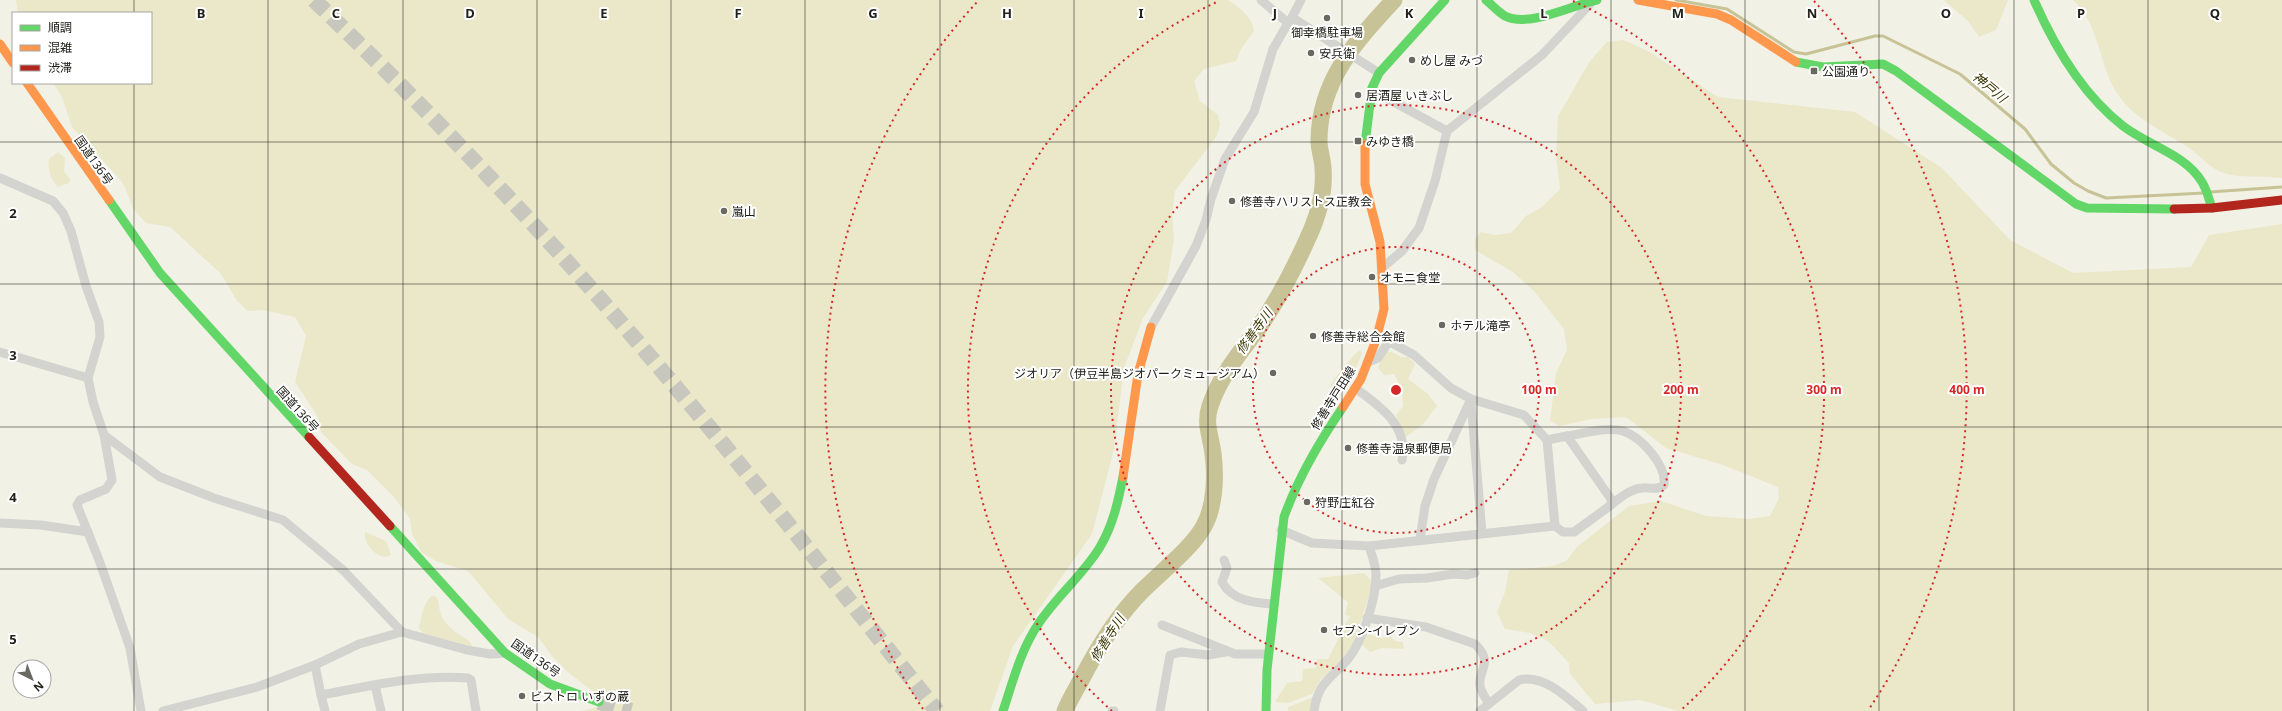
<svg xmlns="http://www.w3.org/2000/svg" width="2282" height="711" viewBox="0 0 2282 711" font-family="'Noto Sans','Noto Sans JP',sans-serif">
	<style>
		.green { fill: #eae8c9 }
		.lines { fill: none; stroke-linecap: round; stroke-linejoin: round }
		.stream { stroke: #c7c396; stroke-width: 3 }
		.river { stroke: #c7c396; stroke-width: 17 }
		.highway-tunnel { stroke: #c8c7bd; stroke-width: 16; stroke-dasharray: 16 8; stroke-linecap: butt }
		.street { stroke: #d3d3cf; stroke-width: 9 }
		.fast { stroke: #63d668; stroke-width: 9 }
		.slow { stroke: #ff974d; stroke-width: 9 }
		.jam { stroke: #b3261e; stroke-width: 9 }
		.grid { fill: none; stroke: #212019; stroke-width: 1; stroke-opacity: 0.55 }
		.ring { fill: none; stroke: #d62828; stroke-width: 2; stroke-dasharray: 2 4 }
		.poi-dot { fill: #6a6961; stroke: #fff; stroke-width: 1.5 }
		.labels { text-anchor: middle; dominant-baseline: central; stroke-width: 4; stroke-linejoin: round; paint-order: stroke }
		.poi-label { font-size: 12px; fill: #212019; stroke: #fff; text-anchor: start }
		.street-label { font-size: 12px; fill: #212019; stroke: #fff }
		.water-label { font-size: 13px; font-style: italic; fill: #3b3704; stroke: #fff }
		.grid-label { font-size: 13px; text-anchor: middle; font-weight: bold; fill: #212019; stroke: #fff; stroke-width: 4; stroke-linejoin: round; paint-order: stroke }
		.centre { fill: #d62828; stroke: #fff; stroke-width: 2 }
		.ring-label { font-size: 12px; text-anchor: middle; font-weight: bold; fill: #d62828; stroke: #fff; stroke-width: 4; stroke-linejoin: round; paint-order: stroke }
	</style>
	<rect width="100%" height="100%" fill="#f2f1e6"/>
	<g class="green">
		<path d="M16,0H1228C1240,8 1252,16 1254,31L1241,49L1236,61L1204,69L1194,81L1200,101L1218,115L1220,125L1216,137L1175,191L1172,215L1174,239L1167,282L1143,318L1124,368L1114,449L1092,534L1013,646L990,711H582L597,707L600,697L569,673L553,657L538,637L508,619L468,571L436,561L422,553L412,534L410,519L394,497L367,470L352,464L321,432L318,417L295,382L306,336L295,317L263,310L248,311L237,301L221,274L170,227L146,223L133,209L125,187L118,177L72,127L62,97L53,83H151V13H18Z"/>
		<path d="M1944,0H2008L1996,30L1979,37L1968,21Z"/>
		<path d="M2073,0H2282V178C2265,176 2243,178 2227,174C2211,170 2202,157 2189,148C2164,131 2131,118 2115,90C2099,62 2098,22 2073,0Z"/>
		<path d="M1623,40L1648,51L1718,97L1855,112L1942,168L2010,240L2073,273L2191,267L2209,235L2282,224V711H1678L1640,700L1595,704L1570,674L1569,663L1548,641L1530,633L1505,629L1497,612L1505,592L1509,570L1553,566L1566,561L1578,546L1629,506L1661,501L1706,516L1748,519L1770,516L1779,498L1778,487L1723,465L1666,448L1626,417L1591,419L1560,426L1550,421L1556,373L1567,350L1564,329L1534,291L1513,272L1475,250V239L1481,232L1495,235L1511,233L1526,216L1542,207L1560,189L1556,155L1558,116L1590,61L1607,42Z"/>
		<path d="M58,152L65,158L64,171L70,180L69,183L58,187C51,180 47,169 49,159Z"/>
		<path d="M1360,350L1362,353C1357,365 1350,388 1335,392L1330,388C1330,382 1354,354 1360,350Z"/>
		<path d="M1387,351L1392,352L1401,357H1408L1415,364L1408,379L1428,394L1437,406L1423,424L1406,437L1396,416L1403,406L1402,389L1394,374L1384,375L1378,368L1384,353Z"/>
		<path d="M365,532L386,541L391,555C379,562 363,544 365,532Z"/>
		<path d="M1364,573L1373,583L1354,643L1340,662L1321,679L1312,694L1288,703L1275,702L1287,683L1302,681L1303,669L1316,668L1317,659H1328C1336,645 1341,630 1350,616L1345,615L1348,602L1318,578Z"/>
		<path d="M431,596H435C440,602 438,606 441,614C442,619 447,625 452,629C457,635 473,640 472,647L423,633L419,628C421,617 423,605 431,596Z"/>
		<path d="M1366,633L1381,638L1390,636L1395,641L1403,642L1404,649L1382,648L1370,652L1361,643Z"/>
		<path d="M1314,697L1312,711H1288V707Z"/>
	</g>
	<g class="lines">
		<g class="stream">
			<path d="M1676,0L1727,9L1794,52L1806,54L1875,36H1883L1960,74L2025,129L2051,164L2074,183L2088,191L2106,198L2204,193"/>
			<path d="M2210,192L2282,187"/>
		</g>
		<path class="river" d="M1065,711C1069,701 1075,691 1080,682C1097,649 1116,617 1142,591C1160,573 1193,547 1204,526C1215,506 1216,476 1213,454C1211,436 1204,424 1210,406C1220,376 1239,354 1257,330C1277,302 1293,271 1307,240C1317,219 1325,193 1323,169C1323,160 1319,150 1319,141C1319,81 1356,41 1394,0"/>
		<g class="highway-tunnel">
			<path d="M314,0C441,122 562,251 674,385C764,492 850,602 937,711"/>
			<path d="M599,702L631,711"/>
		</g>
		<g class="street">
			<path d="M1293,18L1379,73"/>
			<path d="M1290,21L1301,0"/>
			<path d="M1372,88L1383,96L1447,131"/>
			<path d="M0,178L53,201L63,213L71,231L86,286L99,322L100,337L88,378L93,402L104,435L112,480L106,489L80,500L77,505L99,560L130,648L141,711"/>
			<path d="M1383,267L1402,251L1419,228L1435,181L1447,131L1542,55L1594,0"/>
			<path d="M1151,327L1196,246L1206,220L1211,199L1225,159L1254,112L1273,49L1288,23L1261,0"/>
			<path d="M0,352L88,378"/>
			<path d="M1368,362L1378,358L1387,344L1392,343L1414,355L1451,388L1471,399L1524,415L1547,440L1555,526"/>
			<path d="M1355,388C1380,406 1409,426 1402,460"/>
			<path d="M1471,401L1482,533"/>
			<path d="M104,435L160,477L214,498L283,520L343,570L402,632"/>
			<path d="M1567,436C1584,434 1605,426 1623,431C1641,437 1667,465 1664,485C1657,491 1650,487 1642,488C1630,489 1620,498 1611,505"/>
			<path d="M0,523L41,525L88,532"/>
			<path d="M1281,530L1312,543L1369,546L1555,526L1563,532H1574L1611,505V499L1567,436L1547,440"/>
			<path d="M1420,539L1425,506L1434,479L1471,399"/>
			<path d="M1224,560L1227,568L1222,582C1232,601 1255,603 1274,604"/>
			<path d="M1375,586L1399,579L1427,578L1453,574L1467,575L1475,573"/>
			<path d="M1367,618L1426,627L1475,644C1495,663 1477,671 1480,686C1481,692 1486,699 1489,703"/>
			<path d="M1162,625L1235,654H1268"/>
			<path d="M315,665L321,695"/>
			<path d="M375,685L381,711"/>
			<path d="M163,711L257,687L315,665L359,644L402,632L467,650L490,654L505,653"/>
			<path d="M325,711L321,695C369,686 420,674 468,678L471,680L476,711"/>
			<path d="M1112,711H1114"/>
			<path d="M1160,711L1170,655L1181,652L1208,655L1226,652"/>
			<path d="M1314,711C1318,682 1331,679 1348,659C1363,641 1376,598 1376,575C1376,566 1372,555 1369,546"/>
			<path d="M1480,711L1519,680C1543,674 1566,696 1583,711"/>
		</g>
		<g class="fast">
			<path d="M1486,0C1492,5 1498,12 1505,16C1529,28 1572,5 1597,0"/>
			<path d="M2034,0C2054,46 2083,95 2123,126C2149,146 2185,154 2202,182C2207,190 2209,200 2212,208"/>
			<path d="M1796,62L1823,67L1883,64L1896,71L2076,204L2087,208L2174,209"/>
			<path d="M1365,144L1372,88L1379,73L1445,0"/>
			<path d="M109,200L160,273L309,437"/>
			<path d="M390,526L505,653L550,684L599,702"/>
			<path d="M1003,711C1013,681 1021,649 1039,623C1057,596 1083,575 1100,547C1113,525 1118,502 1123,477"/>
			<path d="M1266,711L1267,670L1284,517C1298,478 1319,442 1343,407"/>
		</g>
		<g class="slow">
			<path d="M1638,0L1717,14L1731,20L1796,62"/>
			<path d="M0,44L13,63"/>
			<path d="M27,83L109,200"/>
			<path d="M1343,407L1361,379L1376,340L1384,309L1380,242L1365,184V144"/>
			<path d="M1123,477L1138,374L1151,327"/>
		</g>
		<g class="jam">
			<path d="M2174,209L2212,208L2282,200"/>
			<path d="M309,437L390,526"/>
		</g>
	</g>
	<path class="grid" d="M134,0V13M268,0V711M403,0V711M537,0V711M671,0V711M805,0V711M940,0V711M1074,0V711M1208,0V711M1342,0V711M1477,0V711M1611,0V711M1745,0V711M1879,0V711M2014,0V711M2148,0V711M134,83V711M0,142H2282M0,284H2282M0,427H2282M0,569H2282"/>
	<g class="ring">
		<circle cx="1396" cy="390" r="143"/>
		<circle cx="1396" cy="390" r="285"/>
		<path d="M1112 711A428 428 0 0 1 1219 1M1573 1A428 428 0 0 1 1680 711"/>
		<path d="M923 709A571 571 0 0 1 978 1M1814 1A571 571 0 0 1 1869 709"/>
	</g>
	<g class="poi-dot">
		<circle cx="1327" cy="18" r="4"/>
		<circle cx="1311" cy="53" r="4"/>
		<circle cx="1412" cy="60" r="4"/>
		<rect x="1810" y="67" width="8" height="8" rx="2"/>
		<circle cx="1358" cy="95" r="4"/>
		<rect x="1354" y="137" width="8" height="8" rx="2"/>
		<circle cx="1232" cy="201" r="4"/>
		<circle cx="724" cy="211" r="4"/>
		<circle cx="1372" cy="277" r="4"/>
		<circle cx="1442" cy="325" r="4"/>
		<circle cx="1313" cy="336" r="4"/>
		<circle cx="1273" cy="373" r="4"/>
		<circle cx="1348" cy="448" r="4"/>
		<circle cx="1307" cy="502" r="4"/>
		<circle cx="1324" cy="630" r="4"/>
		<circle cx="522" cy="696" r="4"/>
	</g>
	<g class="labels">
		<g class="poi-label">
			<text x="1327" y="32" text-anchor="middle">御幸橋駐車場</text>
			<text x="1319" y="53">安兵衛</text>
			<text x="1420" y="60">めし屋 みづ</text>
			<text x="1822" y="71">公園通り</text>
			<text x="1366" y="95">居酒屋 いきぶし</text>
			<text x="1366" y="141">みゆき橋</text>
			<text x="1240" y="201">修善寺ハリストス正教会</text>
			<text x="732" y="211">嵐山</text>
			<text x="1380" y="277">オモニ食堂</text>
			<text x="1450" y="325">ホテル滝亭</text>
			<text x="1321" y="336">修善寺総合会館</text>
			<text x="1265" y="373" text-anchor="end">ジオリア（伊豆半島ジオパークミュージアム）</text>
			<text x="1356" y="448">修善寺温泉郵便局</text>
			<text x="1315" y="502">狩野庄紅谷</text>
			<text x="1332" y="630">セブン-イレブン</text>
			<text x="530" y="696">ビストロ いずの蔵</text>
		</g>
		<g class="street-label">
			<text transform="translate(94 160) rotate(55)">国道136号</text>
			<text transform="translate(1333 398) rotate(-58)">修善寺戸田線</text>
			<text transform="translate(298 409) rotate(48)">国道136号</text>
			<text transform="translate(536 658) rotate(35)">国道136号</text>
		</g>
		<g class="water-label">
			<text transform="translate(1990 87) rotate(40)">神戸川</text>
			<text transform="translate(1254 331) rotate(-54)">修善寺川</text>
			<text transform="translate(1107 638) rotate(-58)">修善寺川</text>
		</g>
	</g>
	<g class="grid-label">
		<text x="201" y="18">B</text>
		<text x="336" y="18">C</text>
		<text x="470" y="18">D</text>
		<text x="604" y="18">E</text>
		<text x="738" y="18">F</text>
		<text x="873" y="18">G</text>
		<text x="1007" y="18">H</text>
		<text x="1141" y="18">I</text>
		<text x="1275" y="18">J</text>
		<text x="1409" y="18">K</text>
		<text x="1544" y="18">L</text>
		<text x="1678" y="18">M</text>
		<text x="1812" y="18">N</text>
		<text x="1946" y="18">O</text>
		<text x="2081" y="18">P</text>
		<text x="2215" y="18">Q</text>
		<text x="13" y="218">2</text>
		<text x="13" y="360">3</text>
		<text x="13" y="502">4</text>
		<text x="13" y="644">5</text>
	</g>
	<circle cx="1396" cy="390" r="6" class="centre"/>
	<g class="ring-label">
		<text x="1539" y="394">100 m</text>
		<text x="1681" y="394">200 m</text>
		<text x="1824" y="394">300 m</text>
		<text x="1967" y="394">400 m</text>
	</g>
	<rect x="12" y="12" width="140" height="72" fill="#ffffff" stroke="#a6a6a3"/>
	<rect x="20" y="25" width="20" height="6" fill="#63d668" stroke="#a6a6a3"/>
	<text x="48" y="32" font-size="12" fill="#212019">順調</text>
	<rect x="20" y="45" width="20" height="6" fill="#ff974d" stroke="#a6a6a3"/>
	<text x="48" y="52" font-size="12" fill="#212019">混雑</text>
	<rect x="20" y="65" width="20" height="6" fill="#b3261e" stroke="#a6a6a3"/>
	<text x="48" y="72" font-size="12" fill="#212019">渋滞</text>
	<g transform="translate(32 679) rotate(138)"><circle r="19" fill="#ffffff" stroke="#a6a6a3"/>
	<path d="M0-3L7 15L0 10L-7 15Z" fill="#6a6961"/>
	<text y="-6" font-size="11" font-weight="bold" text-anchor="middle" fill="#212019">N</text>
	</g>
</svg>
